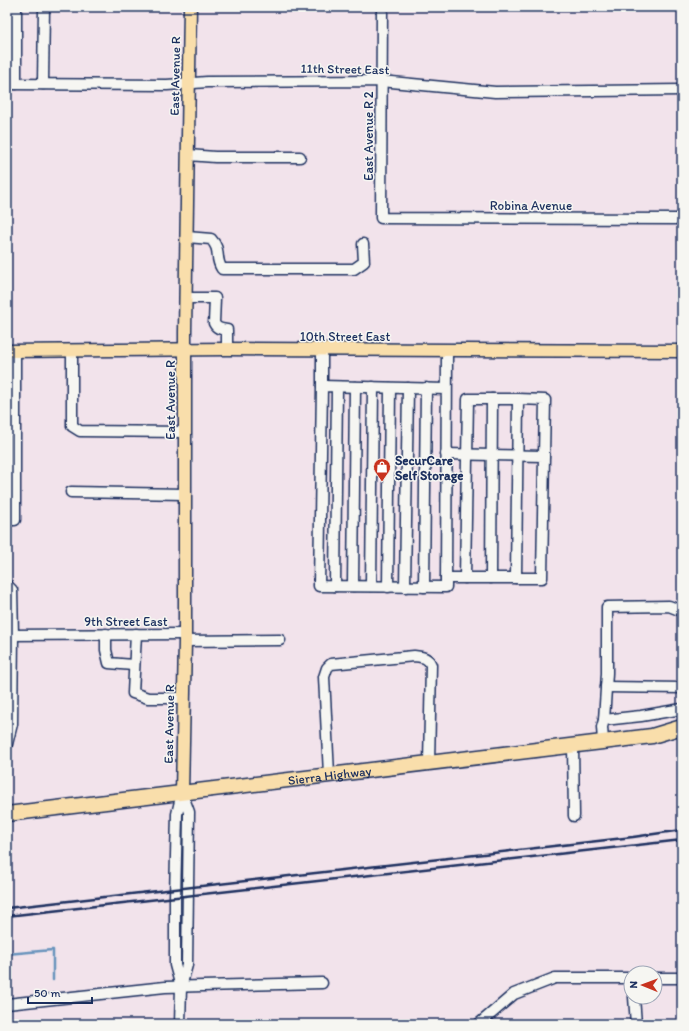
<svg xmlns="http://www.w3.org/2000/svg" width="689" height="1031" viewBox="0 0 689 1031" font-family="Itim,sans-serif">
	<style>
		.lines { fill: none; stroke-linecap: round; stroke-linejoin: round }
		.stream { stroke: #6793bc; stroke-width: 2.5 }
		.minor-casing { stroke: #1b2f5e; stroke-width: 13 }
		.major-casing { stroke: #1b2f5e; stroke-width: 15 }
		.highway-casing { stroke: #1b2f5e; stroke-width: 17 }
		.minor { stroke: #f6f6f2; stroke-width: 10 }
		.major { stroke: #f9deab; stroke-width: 12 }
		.highway { stroke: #f9deab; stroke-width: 14 }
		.rail { stroke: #1b2f5e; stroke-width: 2.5 }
		.labels { text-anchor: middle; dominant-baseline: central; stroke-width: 3; stroke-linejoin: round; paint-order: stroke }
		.street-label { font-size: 13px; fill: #1b2f5e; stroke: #f6f6f2 }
		.poi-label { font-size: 13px; font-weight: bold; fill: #1b2f5e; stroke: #f6f6f2; text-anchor: start }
	</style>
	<rect width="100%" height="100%" fill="#f2e3eb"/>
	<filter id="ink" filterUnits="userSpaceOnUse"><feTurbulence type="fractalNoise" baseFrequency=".025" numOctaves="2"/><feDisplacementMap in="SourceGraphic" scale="8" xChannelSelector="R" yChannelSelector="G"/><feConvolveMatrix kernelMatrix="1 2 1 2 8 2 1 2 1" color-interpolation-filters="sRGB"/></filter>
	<g filter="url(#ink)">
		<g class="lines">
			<path class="stream" d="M7,954L52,950H53V980"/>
			<g class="minor-casing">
				<g id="minor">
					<path d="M382,7L381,218L682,219"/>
					<path d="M7,84L167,85L207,82L381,81L495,92L682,90"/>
					<path d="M16,84V7"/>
					<path d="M43,84L44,7"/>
					<path d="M188,155L215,157H300"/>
					<path d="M187,237L211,239C222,251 214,257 222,269H354L364,262L363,244"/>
					<path d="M185,298H215L214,323C217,329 221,329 227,330V349"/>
					<path d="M72,351V426L80,431L184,432"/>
					<path d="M322,386V350"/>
					<path d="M446,389L322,386L319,586L446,587L447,350"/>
					<path d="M446,454L544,456L542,578H446"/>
					<path d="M71,492L184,494"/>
					<path d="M7,520H15V351"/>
					<path d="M465,578L468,399H518"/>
					<path d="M491,578L492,399"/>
					<path d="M516,578L518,399L545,400L544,456"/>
					<path d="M7,585L12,590L13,635L12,724L7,744"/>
					<path d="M335,586L337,387"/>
					<path d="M353,586L355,387"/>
					<path d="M371,586L373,387"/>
					<path d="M388,587L390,388"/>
					<path d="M405,587L408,388"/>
					<path d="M424,587L426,388"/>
					<path d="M106,634V650L109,663L133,665"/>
					<path d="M136,634L133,693L148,698H184"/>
					<path d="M7,635L185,634"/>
					<path d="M185,641L280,640"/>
					<path d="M606,687L682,688"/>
					<path d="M604,720L607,673V607L669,606L682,611"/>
					<path d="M603,741L602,727L604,720L641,716L682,709"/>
					<path d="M573,745L574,816"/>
					<path d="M329,774L324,677L327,668L331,664L414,656C422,657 428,657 431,665L429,763"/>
					<path d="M655,978H682"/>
					<path d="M181,987L187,965L189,812L182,793"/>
					<path d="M634,997L636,1024"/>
					<path d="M7,1004L165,987L322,983"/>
					<path d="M180,1024L181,987L175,965V897L177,814L182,793"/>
					<path d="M479,1024L514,994L555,978H631"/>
				</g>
			</g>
			<g class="major-casing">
				<g id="major">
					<path d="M7,351L227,349L682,351"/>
					<path d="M182,793L185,641V332L190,7"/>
				</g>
			</g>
			<g class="highway-casing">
				<g id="highway">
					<path id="s1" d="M7,814L652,736L682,727"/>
				</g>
			</g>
			<use href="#minor" class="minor"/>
			<use href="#major" class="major"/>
			<use href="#highway" class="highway"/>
			<g class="rail">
				<path d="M7,908L633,837L682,830"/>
				<path d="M7,916L682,840"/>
			</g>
		</g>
	</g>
	<defs>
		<g id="shop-pin" transform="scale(0.9)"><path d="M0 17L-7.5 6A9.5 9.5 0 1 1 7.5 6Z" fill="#c8321e" stroke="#f6f6f2"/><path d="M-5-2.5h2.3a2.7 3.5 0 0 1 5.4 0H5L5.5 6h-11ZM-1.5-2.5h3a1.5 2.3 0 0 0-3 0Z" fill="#fff"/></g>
	</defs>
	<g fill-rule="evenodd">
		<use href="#shop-pin" x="382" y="467"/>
	</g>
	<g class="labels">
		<g class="street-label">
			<text transform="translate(345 69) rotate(1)">11th Street East</text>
			<text transform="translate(175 76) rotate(-89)">East Avenue R</text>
			<text transform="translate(368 136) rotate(-90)">East Avenue R 2</text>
			<text x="531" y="205">Robina Avenue</text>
			<text x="345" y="336">10th Street East</text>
			<text transform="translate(170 400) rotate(-90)">East Avenue R</text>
			<text x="126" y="621">9th Street East</text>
			<text transform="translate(169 724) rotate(-89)">East Avenue R</text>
			<text stroke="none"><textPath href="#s1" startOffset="325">Sierra Highway</textPath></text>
		</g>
		<g class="poi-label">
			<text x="395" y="460">SecurCare<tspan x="395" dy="15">Self Storage</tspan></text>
		</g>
	</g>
	<rect width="689" height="1031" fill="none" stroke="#f6f6f2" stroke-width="24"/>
	<rect x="12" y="12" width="665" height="1007" fill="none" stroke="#1b2f5e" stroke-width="1.5" filter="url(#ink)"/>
	<g transform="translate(643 985) rotate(271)"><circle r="19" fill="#f6f6f2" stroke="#9ea6b7"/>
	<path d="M0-3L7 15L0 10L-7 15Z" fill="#c8321e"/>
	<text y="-6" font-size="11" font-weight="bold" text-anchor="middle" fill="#1b2f5e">N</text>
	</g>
	<path d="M28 997v6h64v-6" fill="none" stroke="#1b2f5e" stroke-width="2"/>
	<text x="34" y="997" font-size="12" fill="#1b2f5e" stroke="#f6f6f2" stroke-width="3" paint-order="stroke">50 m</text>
</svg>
